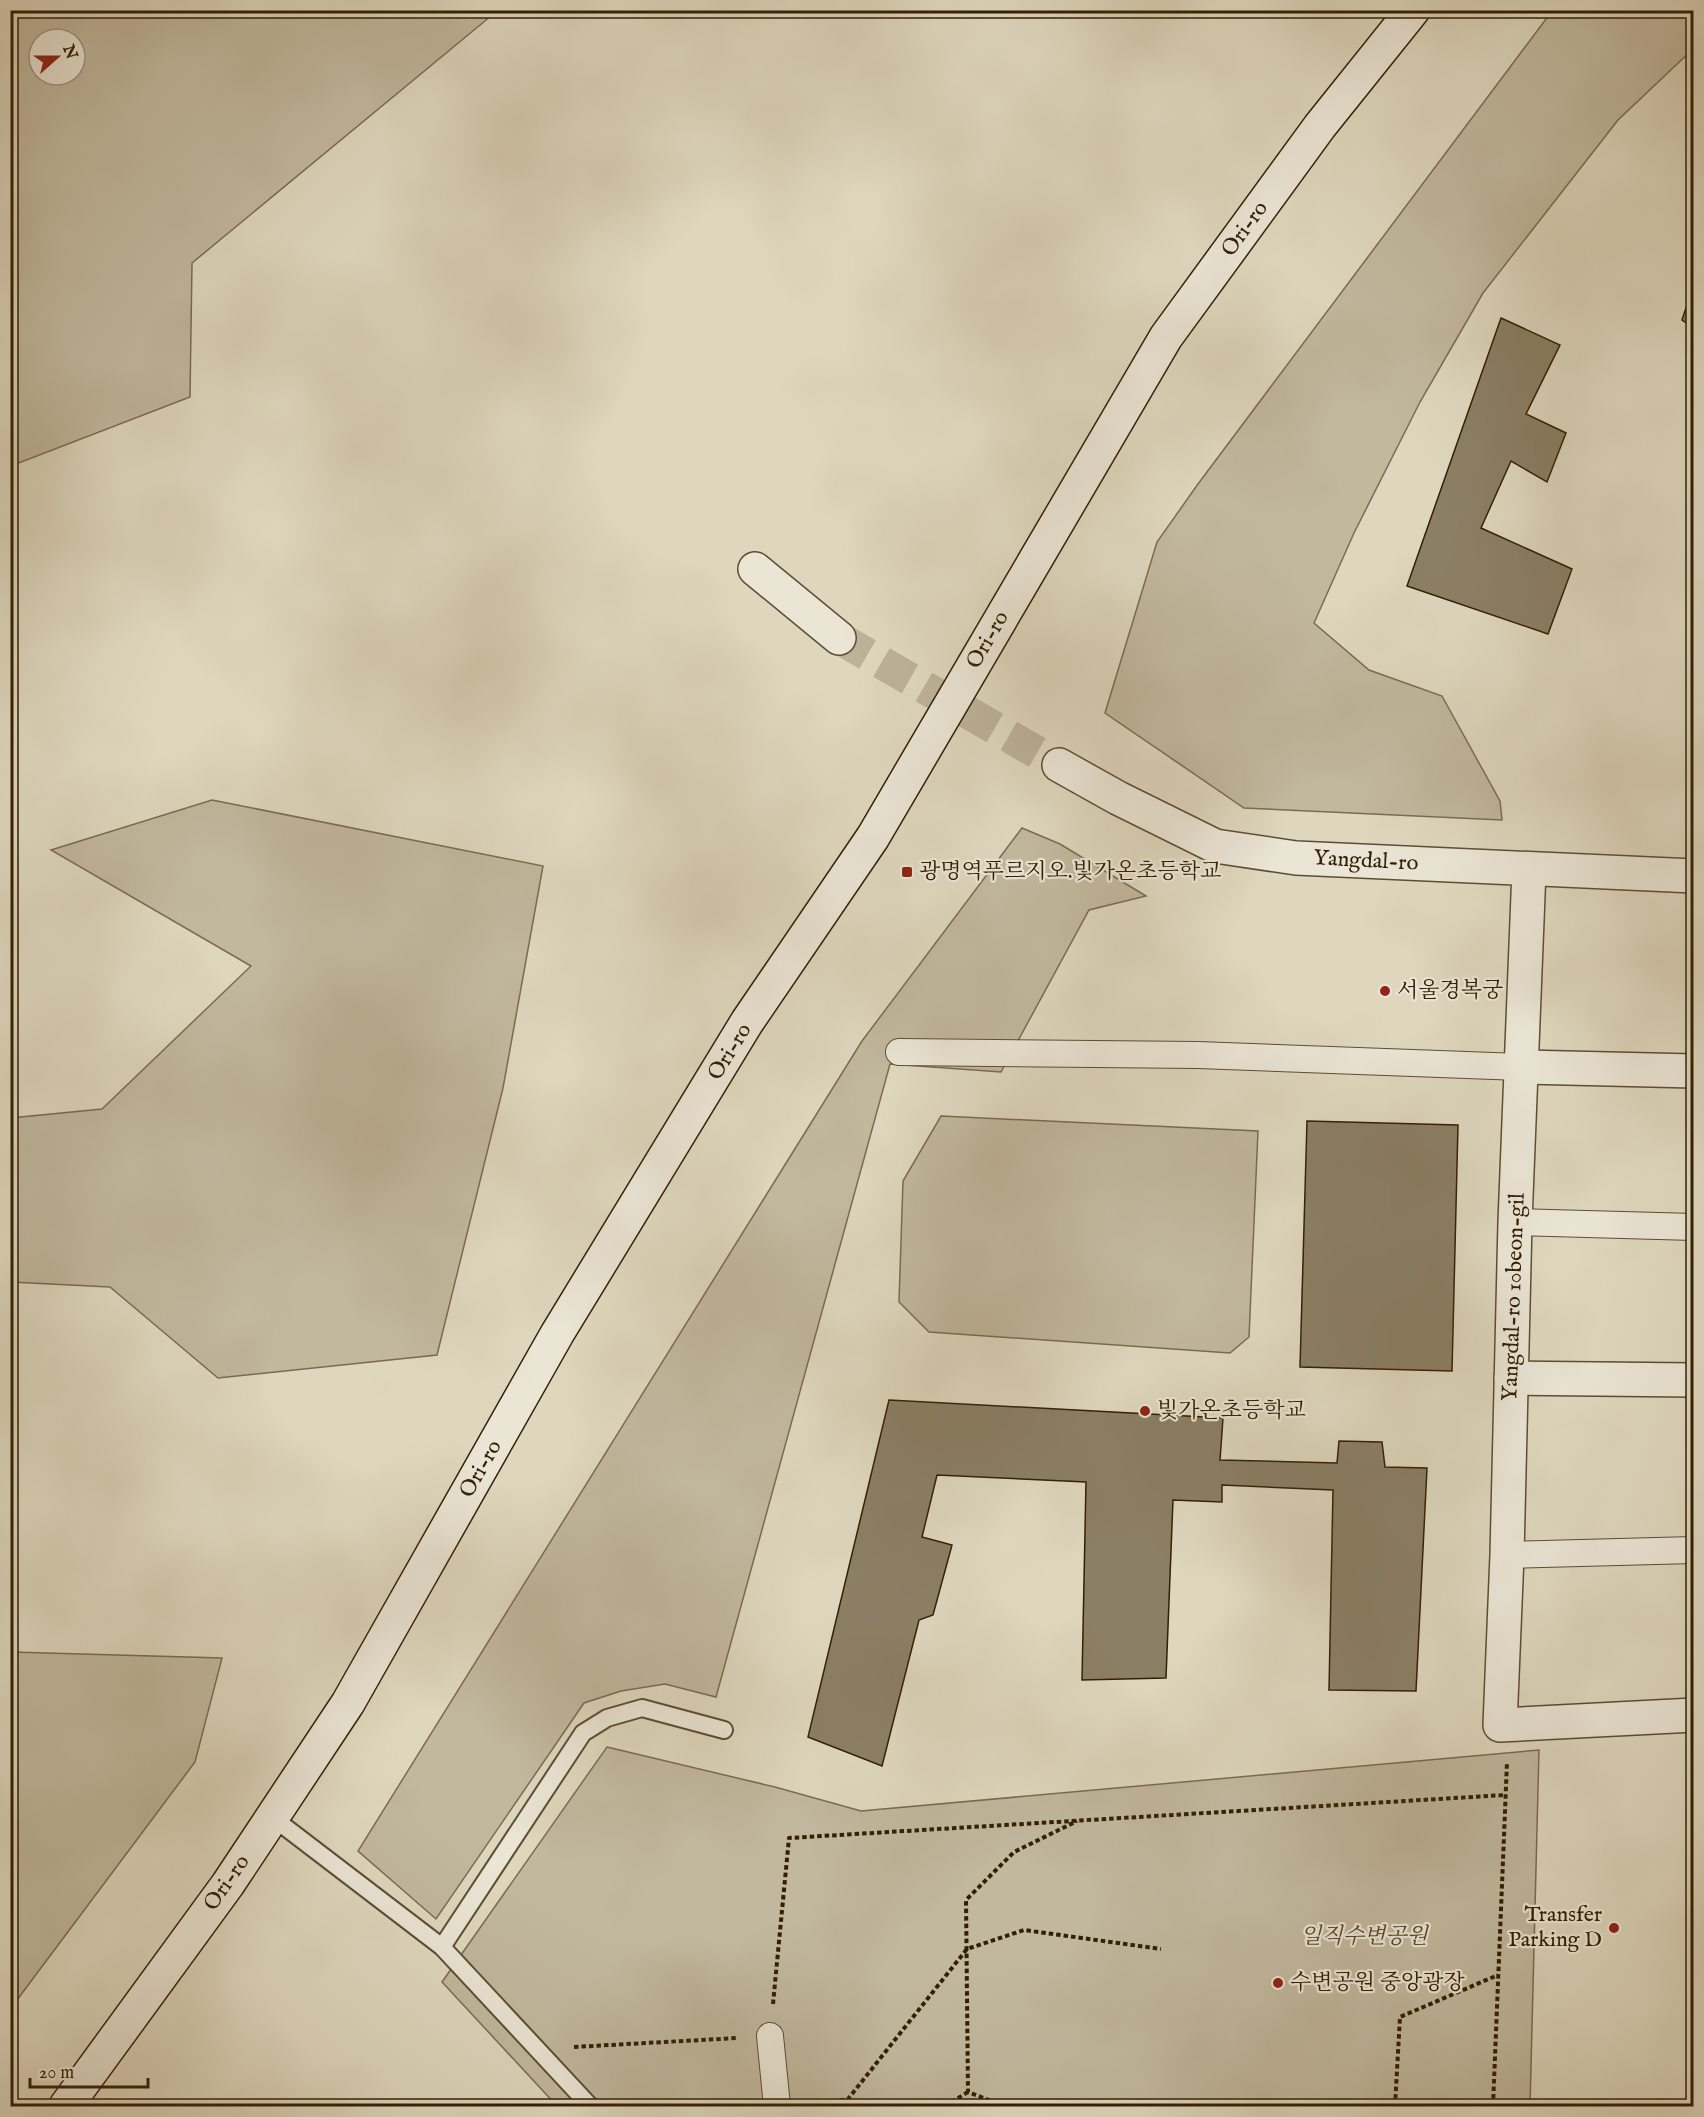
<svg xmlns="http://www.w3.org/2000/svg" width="1704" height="2117" viewBox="0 0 1704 2117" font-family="'IM FELL English','Noto Serif KR',serif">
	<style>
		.green { fill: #c1b89e; stroke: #7a6c51; stroke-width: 1.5; fill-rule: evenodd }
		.building { fill: #8b7f65; stroke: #322004; stroke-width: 1.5 }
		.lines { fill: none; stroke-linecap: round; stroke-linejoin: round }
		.tertiary-tunnel { stroke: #bcb299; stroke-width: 33; stroke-dasharray: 33 16; stroke-linecap: butt }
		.service-casing { stroke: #5d4e32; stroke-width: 20 }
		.pedestrian-casing { stroke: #5d4e32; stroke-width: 28 }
		.minor-casing { stroke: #5d4e32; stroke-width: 36 }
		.tertiary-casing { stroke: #5d4e32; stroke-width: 36 }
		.secondary-casing { stroke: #322004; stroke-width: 36 }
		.path { stroke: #322004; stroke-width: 4; stroke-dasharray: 4.5 3; stroke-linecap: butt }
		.service { stroke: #eae5d5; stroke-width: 16 }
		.pedestrian { stroke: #eae5d5; stroke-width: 26 }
		.minor { stroke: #eae5d5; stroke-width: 33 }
		.tertiary { stroke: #eae5d5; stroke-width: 33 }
		.secondary { stroke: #eae5d5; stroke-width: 33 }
		.poi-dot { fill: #8f2418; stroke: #eae5d5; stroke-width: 2 }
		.labels { text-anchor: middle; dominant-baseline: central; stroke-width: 4.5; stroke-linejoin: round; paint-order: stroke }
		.street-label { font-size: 22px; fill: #322004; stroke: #eae5d5 }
		.poi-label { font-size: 22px; fill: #322004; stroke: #eae5d5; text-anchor: start }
		.park-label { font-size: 22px; font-style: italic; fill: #56462a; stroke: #eae5d5 }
	</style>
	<rect width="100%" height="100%" fill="#ded7be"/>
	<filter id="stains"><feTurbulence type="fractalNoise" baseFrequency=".00333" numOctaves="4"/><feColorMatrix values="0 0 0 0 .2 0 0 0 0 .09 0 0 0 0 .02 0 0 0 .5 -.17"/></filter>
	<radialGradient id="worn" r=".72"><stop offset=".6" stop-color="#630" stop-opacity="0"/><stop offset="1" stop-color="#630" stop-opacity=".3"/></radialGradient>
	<g class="green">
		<path d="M11,10H497V11L192,263L190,397L11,466ZM39,39H75V75H39Z"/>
		<path d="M1552,11H1693V49L1618,120L1483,293L1420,402L1354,533L1314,623L1369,670L1442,696L1500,801L1502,820L1244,808L1105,713L1157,542L1198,484Z"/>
		<path d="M212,800L543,866L503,1088L437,1355L218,1378L110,1287L11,1282V1118L102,1109L251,966L51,850Z"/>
		<path d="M1022,828L1060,844L1146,896L1089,910L1001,1072L890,1064L716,1697L665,1684L621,1691L584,1703L436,1919L358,1851L862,1041Z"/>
		<path d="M941,1116L1258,1131L1249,1337L1230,1353L929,1332L899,1302L903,1181Z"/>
		<path d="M11,1652L222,1658L195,1762L11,2008Z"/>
		<path d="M607,1747L775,1787L861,1811L1539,1750L1530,2106H557L442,1982Z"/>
	</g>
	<g class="building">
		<path d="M1694,284V328L1682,320Z"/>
		<path d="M1501,318L1560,345L1526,414L1566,433L1547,482L1511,461L1481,528L1572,569L1548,634L1407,586Z"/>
		<path d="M1307,1121L1458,1125L1452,1371L1300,1367Z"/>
		<path d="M889,1400L1223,1418L1220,1460L1337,1463L1339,1441L1382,1442L1385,1467L1427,1468L1416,1691L1329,1690L1333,1490L1222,1485V1502L1173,1500L1166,1678L1082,1680L1086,1482L937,1475L922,1537L952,1545L933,1615L919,1620L882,1766L808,1737Z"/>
	</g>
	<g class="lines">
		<path class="tertiary-tunnel" d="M839,638L1059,765"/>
		<g class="service-casing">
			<g id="service">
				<path d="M272,1817L442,1947L590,2106"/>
				<path d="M442,1947L583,1733L607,1718L642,1708L724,1730"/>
			</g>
		</g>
		<g class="pedestrian-casing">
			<g id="pedestrian">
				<path d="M899,1052L1198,1055L1521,1067"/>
				<path d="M1515,1222L1694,1227"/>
				<path d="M1507,1555L1694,1550"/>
				<path d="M770,2036L777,2106"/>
			</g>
		</g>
		<g class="minor-casing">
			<g id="minor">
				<path d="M1529,870L1515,1222L1507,1555L1500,1725L1694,1715"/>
				<path d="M1521,1067L1694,1071"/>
				<path d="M1511,1378L1694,1380"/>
			</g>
		</g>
		<g class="tertiary-casing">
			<g id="tertiary">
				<path d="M755,569L839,638"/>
				<path d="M1059,765L1118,798L1215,846L1296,858L1694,876"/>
			</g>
		</g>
		<g class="secondary-casing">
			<path id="secondary" d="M66,2106L228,1884L348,1703L557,1334L747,1022L873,837L1166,337L1320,126L1413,10"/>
		</g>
		<g class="path">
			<path d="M773,2004L789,1838L1505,1795"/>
			<path d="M574,2047L737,2038"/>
			<path d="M810,2105L848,2099L967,1949L1024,1930L1161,1949"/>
			<path d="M945,2106L968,2092"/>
			<path d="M1004,2106L968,2092L966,1900L1014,1852L1077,1821"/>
			<path d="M1222,2106L1225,2102"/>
			<path d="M1395,2106L1400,2017L1498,1975"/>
			<path d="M1493,2106L1507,1762"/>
		</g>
		<use href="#service" class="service"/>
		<use href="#pedestrian" class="pedestrian"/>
		<use href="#minor" class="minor"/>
		<use href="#tertiary" class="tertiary"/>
		<use href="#secondary" class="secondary"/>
	</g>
	<g class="poi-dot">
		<rect x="901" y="866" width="12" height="12" rx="3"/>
		<circle cx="1385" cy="991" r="6"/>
		<circle cx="1145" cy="1411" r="6"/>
		<circle cx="1614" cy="1928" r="6"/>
		<circle cx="1278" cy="1983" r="6"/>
	</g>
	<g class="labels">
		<g class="street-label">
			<text transform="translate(1245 229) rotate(-54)">Ori-ro</text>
			<text transform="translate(988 640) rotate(-60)">Ori-ro</text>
			<text transform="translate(1366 861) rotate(3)">Yangdal-ro</text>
			<text transform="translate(730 1052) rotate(-58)">Ori-ro</text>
			<text transform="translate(1514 1297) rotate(-88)">Yangdal-ro 10beon-gil</text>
			<text transform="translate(481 1469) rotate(-60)">Ori-ro</text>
			<text transform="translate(227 1883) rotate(-55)">Ori-ro</text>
		</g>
		<g class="poi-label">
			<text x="919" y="872">광명역푸르지오.빛가온초등학교</text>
			<text x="1397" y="991">서울경복궁</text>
			<text x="1157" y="1411">빛가온초등학교</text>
			<text x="1602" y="1915" text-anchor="end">Transfer<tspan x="1602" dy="25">Parking D</tspan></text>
			<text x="1290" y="1983">수변공원 중앙광장</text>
		</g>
		<g class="park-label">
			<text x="1364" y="1937">일직수변공원</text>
		</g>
	</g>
	<rect width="1704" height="2117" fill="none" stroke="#ded7be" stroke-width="36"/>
	<rect x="12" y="12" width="1680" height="2093" fill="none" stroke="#322004" stroke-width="3"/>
	<rect x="18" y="18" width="1668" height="2081" fill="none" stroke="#322004" stroke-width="1.5"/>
	<g transform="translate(57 57) rotate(69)"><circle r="28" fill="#eae5d5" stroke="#a09681" stroke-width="1.5"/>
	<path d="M0-4.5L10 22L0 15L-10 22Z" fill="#8f2418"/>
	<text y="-9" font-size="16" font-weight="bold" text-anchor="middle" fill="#322004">N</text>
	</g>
	<path d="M30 2078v9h118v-9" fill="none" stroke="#322004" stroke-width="3"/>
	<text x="39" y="2078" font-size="18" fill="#322004" stroke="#eae5d5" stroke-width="4.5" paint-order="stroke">20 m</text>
	<rect width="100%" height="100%" filter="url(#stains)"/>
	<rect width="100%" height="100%" fill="url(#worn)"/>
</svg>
